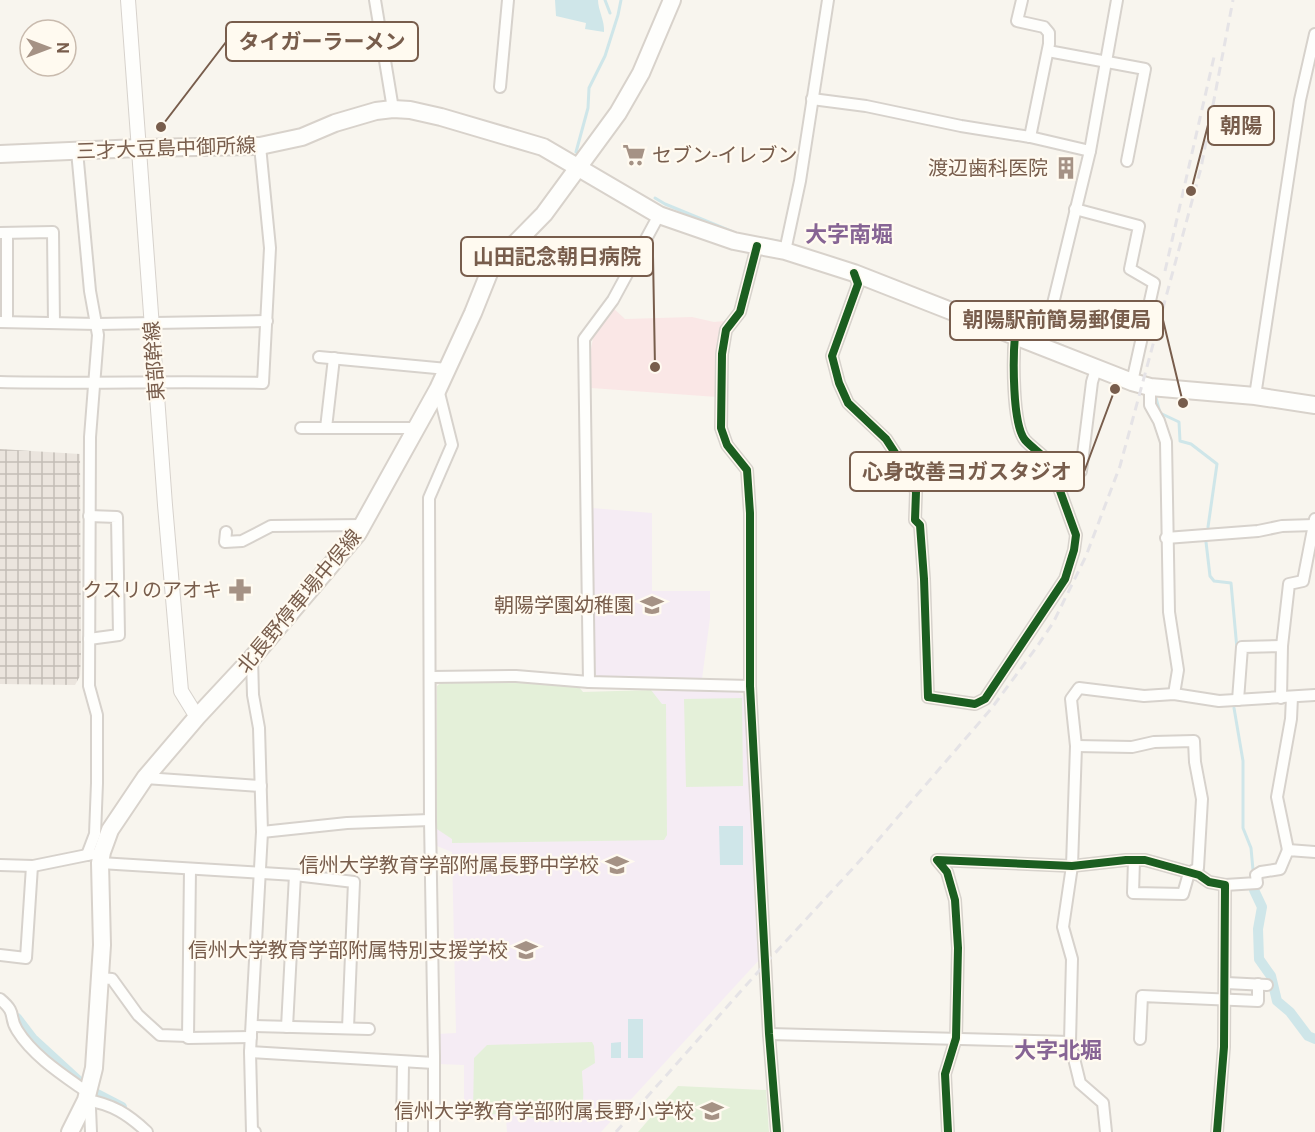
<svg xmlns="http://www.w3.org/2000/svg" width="1315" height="1132" viewBox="0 0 1315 1132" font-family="Roboto,'Noto Sans JP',sans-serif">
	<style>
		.industrial { fill: url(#industrial-grid) }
		.education { fill: #f5ecf4 }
		.medical { fill: #fae7e6 }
		.pitch { fill: #e4f0d9 }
		.water { fill: #cfe6e9 }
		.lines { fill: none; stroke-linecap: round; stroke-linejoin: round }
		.stream { stroke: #cfe6e9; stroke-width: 3 }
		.canal { stroke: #cfe6e9; stroke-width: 10 }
		.minor-casing { stroke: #d7d2cc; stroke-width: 14 }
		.tertiary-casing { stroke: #d7d2cc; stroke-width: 16 }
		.secondary-casing { stroke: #d8d2cb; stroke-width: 20 }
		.minor { stroke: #fefefc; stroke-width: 10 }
		.tertiary { stroke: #fefefc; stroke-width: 14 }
		.secondary { stroke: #fefefc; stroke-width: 16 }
		.rail { stroke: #e5e3e6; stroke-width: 3; stroke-dasharray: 9 6; stroke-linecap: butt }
		.cycleway-casing { stroke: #fffaf0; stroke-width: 11 }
		.cycleway { stroke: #1b5e20; stroke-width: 8 }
		.labels { text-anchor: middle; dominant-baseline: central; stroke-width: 4.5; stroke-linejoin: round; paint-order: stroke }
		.street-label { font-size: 20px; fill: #785d4c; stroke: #fffaf0 }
		.poi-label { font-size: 20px; fill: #785d4c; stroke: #fffaf0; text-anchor: end }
		.quarter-label { font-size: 22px; font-weight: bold; fill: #866494; stroke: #fffaf0 }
		.leader { fill: none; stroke: #785d4c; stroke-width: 2 }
		.callout-dot { fill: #785d4c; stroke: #fffaf0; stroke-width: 2 }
		.callout { fill: #fffaf0; stroke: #785d4c; stroke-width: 2 }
		.callout-label { font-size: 21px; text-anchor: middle; font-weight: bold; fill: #785d4c }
	</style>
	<defs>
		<pattern id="industrial-grid" width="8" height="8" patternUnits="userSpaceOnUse" patternTransform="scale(1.5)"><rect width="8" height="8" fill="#ebe5de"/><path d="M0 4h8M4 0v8" fill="none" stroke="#c3bdb6"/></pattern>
	</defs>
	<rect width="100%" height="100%" fill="#f8f5ee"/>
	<path class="industrial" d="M0,449L80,454L81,657L80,676L75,685L0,684Z"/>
	<g class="education">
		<path d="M592,508L652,513V591H710V618L702,679L602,681L594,673Z"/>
		<path d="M437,686H578L583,692L668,691L683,687H733L749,703L760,959L601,1132H507L506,1118H464V1065L438,1064L437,1034L456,1033L452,852L437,846Z"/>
	</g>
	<path class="medical" d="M613,308L625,319L692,317L714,322L724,321L719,352L717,397L591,388V349L593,338Z"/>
	<g class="pitch">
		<path d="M517,681L578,686L583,692L651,690L662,704H666L667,835L664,840L452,843V839L437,829V686L442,682Z"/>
		<path d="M742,698L743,786L686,787L684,699Z"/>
		<path d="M592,1042L594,1046L595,1063L582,1071C582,1081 586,1101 580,1110C570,1125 539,1121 525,1116L473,1113L474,1058L487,1045Z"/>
		<path d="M678,1086L766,1090L769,1132H638Z"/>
	</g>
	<g class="water">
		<path d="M555,0H598C598,10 605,21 604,32L585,29L586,23L556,16Z"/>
		<path d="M719,826H743V865H720Z"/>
		<rect x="628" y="1019" width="15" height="39"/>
		<path d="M621,1042V1058H611V1043Z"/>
	</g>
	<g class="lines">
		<g class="stream">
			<path d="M605,0L610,13"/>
			<path d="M576,152L588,108L589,88L605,56L618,15L621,0"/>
			<path d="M655,198L665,204L733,232"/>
			<path d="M760,238L782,242"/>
			<path d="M942,299L1040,336"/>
			<path d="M1050,341L1063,346"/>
			<path d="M1156,398L1160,413L1179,422L1180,441L1191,444L1217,464L1208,527"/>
			<path d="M1206,542L1210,576L1214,581L1231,583L1237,649"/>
			<path d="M1234,708L1243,761V828L1251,848L1253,870"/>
		</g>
		<g class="canal">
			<path d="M1254,890L1262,907L1258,929L1259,959L1271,976L1277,1001L1290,1012L1308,1036L1315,1039"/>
			<path d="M17,1018L33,1039L81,1083"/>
			<path d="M95,1093L122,1107"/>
		</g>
		<g class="minor-casing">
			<g id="minor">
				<path d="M375,0L393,109"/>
				<path d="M1022,0L1017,21L1044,27L1049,33V44L1030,137"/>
				<path d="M1048,51L1145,69L1127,161"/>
				<path d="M500,87L508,0"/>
				<path d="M812,99L866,106L961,126L1030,137L1090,151L1043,345"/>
				<path d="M77,151L90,291L98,335L90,437L89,686L97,715V783L95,834L87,855"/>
				<path d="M1090,151L1117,0"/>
				<path d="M1075,209L1139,226L1130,269L1154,283L1132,382"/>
				<path d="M0,233L53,232L54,323"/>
				<path d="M757,246L740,312L726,330L722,354L721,428L727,445L747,470L750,513V686L769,1034L777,1132"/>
				<path d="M785,251L800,181L828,0"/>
				<path d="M854,273L858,284L832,356L839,383L848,403L886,439L910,476L916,492L915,520L920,525L924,579L928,697L975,704L985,699L1065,579L1074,550L1076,535L1051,466C1045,455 1034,450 1025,440C1012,424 1013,357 1015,335"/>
				<path d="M0,322L97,324L267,321"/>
				<path d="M7,322V233"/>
				<path d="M319,357L447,369"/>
				<path d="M0,382C88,384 175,381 263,383L270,248L260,146"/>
				<path d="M1150,387V405L1159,421L1166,442L1169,612L1178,670L1174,694"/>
				<path d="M1255,396L1300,100L1315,34"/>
				<path d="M301,428H417"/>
				<path d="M326,428L334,358"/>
				<path d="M1051,466L1081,471L1092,382L1096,369"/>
				<path d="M226,532L225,542L242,541L271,526L363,525"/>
				<path d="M1166,538L1258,531L1282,526L1314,525"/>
				<path d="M89,639L119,635L117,517L89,516"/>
				<path d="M1282,646L1289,584L1303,581L1315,519"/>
				<path d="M252,658L253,695L259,728L262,832L250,1052L252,1132H255"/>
				<path d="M431,677L516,676L589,682L750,686"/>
				<path d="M589,682L584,339L613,300L659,215"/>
				<path d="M1238,700L1242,647L1282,646L1281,698"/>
				<path d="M1076,746L1132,747L1154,742L1194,741L1195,762L1202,799L1198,868L1189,873L1183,894L1133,893L1134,860"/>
				<path d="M145,778L261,786"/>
				<path d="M262,832L347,823L430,820"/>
				<path d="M1288,850L1277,797L1291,719L1292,697"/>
				<path d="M100,863L295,875L354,882L348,1028"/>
				<path d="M0,865L33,866L92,854"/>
				<path d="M190,869L188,1038L251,1037"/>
				<path d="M1225,885L1257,883L1256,875L1261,872L1280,869L1288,850L1315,852"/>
				<path d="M0,955L26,958L32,866"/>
				<path d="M100,978L112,979L138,1015L160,1035L188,1036"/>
				<path d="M1226,983L1267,985"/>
				<path d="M0,999C18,1014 8,1016 17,1030C33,1056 63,1075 87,1092"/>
				<path d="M252,1026L369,1029"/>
				<path d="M287,1027L295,875"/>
				<path d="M769,1034L1070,1042"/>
				<path d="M1140,1039L1142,996L1258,1001V984"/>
				<path d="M250,1052L434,1063"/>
				<path d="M86,1100C112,1104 128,1114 147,1132"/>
				<path d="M86,1100L90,1108L91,1132"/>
				<path d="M402,1132L403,1063"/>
				<path d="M434,1132V1056L430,820L429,498L452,445L438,389"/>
				<path d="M948,1132L945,1074L956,1038L958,948L955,900L947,872L937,860L1072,866L1126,860H1145L1199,875L1209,882L1225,885L1224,1047L1217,1132"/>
				<path d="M1106,1132L1103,1103L1080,1083L1070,1042L1072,959L1063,927L1072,866L1076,746L1071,699L1079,688L1144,696L1174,694L1219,701L1315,695"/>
			</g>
		</g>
		<g class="tertiary-casing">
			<path id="tertiary" d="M128,0L165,505L181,691L197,717"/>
		</g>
		<g class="secondary-casing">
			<g id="secondary">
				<path d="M0,154L139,148L260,146L302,137L335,123L376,111L393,109L410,110L441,117L543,147L659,215L734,241L785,251L854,273L1132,382L1150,387L1255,396L1315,405"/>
				<path d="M70,1132L86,1100L94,1068L102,945L100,863L102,852L110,830L145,778L197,717L252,658L358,533L438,389L473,313L491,268L544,214L618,113L641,73L672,0"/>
			</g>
		</g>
		<use href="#minor" class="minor"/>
		<use href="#tertiary" class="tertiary"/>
		<use href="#secondary" class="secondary"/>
		<g class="rail">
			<path d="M1165,271L1214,57"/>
			<path d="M616,1132L765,964L866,854L991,709L1036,648L1053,623L1086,556L1120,466L1201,168L1233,0"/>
		</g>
		<g class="cycleway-casing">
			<g id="cycleway">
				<path d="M757,246L740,312L726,330L722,354L721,428L727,445L747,470L750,513V686L769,1034L777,1132"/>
				<path d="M854,273L858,284L832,356L839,383L848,403L886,439L910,476L916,492L915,520L920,525L924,579L928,697L975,704L985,699L1065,579L1074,550L1076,535L1051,466C1045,455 1034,450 1025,440C1012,424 1013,357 1015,335"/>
				<path d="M948,1132L945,1074L956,1038L958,948L955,900L947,872L937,860L1072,866L1126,860H1145L1199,875L1209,882L1225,885L1224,1047L1217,1132"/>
			</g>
		</g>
		<use href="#cycleway" class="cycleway"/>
	</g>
	<defs>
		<g id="supermarket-bare" transform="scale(1.8)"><path d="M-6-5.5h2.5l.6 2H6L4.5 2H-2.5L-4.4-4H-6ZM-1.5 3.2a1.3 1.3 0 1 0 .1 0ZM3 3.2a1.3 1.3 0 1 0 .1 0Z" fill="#a59285" stroke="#fffaf0" stroke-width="2.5" paint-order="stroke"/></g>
		<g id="building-bare" transform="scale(1.8)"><path d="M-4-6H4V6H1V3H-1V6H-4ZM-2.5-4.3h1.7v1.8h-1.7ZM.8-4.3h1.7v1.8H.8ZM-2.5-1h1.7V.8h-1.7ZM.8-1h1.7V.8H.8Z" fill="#a59285" stroke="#fffaf0" stroke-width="2.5" paint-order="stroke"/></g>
		<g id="pharmacy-bare" transform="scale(1.8)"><path d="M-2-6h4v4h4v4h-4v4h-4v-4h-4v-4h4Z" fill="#a59285" stroke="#fffaf0" stroke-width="2.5" paint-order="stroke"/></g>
		<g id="school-bare" transform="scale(1.8)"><path d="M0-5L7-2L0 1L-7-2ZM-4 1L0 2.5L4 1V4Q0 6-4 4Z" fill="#a59285" stroke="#fffaf0" stroke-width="2.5" paint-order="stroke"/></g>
	</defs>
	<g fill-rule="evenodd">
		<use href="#supermarket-bare" x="634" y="155"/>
		<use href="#building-bare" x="1066" y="168"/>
		<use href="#pharmacy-bare" x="240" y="590"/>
		<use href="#school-bare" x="652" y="605"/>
		<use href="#school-bare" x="617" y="865"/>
		<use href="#school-bare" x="526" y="950"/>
		<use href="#school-bare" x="712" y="1111"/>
	</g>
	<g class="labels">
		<g class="street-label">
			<text transform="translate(166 148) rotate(-2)">三才大豆島中御所線</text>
			<text transform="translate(154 361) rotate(-94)">東部幹線</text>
			<text transform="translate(299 601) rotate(-50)">北長野停車場中俣線</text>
		</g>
		<g class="poi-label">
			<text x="652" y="155" text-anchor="start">セブン-イレブン</text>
			<text x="1048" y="168">渡辺歯科医院</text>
			<text x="222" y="590">クスリのアオキ</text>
			<text x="634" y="605">朝陽学園幼稚園</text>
			<text x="599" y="865">信州大学教育学部附属長野中学校</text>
			<text x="508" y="950">信州大学教育学部附属特別支援学校</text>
			<text x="694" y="1111">信州大学教育学部附属長野小学校</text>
		</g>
		<g class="quarter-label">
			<text x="849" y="234">大字南堀</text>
			<text x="1058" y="1050">大字北堀</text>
		</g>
	</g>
	<path class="leader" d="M161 127L226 42M1191 191L1208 125M655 367L653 256M1183 403L1163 320M1115 389L1084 472"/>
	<g class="callout-dot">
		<circle cx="161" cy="127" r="6"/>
		<circle cx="1191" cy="191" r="6"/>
		<circle cx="655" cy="367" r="6"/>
		<circle cx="1183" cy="403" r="6"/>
		<circle cx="1115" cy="389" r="6"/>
	</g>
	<g class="callout">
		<rect x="226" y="22" width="192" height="39" rx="6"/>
		<rect x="1208" y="106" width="66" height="39" rx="6"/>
		<rect x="461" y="237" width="192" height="39" rx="6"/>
		<rect x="950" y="301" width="213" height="39" rx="6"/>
		<rect x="850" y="452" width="234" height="39" rx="6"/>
	</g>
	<g class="callout-label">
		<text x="322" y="49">タイガーラーメン</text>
		<text x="1241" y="133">朝陽</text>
		<text x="557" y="264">山田記念朝日病院</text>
		<text x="1057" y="327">朝陽駅前簡易郵便局</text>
		<text x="967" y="479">心身改善ヨガスタジオ</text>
	</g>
	<g transform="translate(48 48) rotate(90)"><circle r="28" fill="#fffaf0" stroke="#c9bbae" stroke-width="1.5"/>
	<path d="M0-4.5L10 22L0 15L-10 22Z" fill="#a59285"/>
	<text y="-9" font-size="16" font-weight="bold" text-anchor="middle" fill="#785d4c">N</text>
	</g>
</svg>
